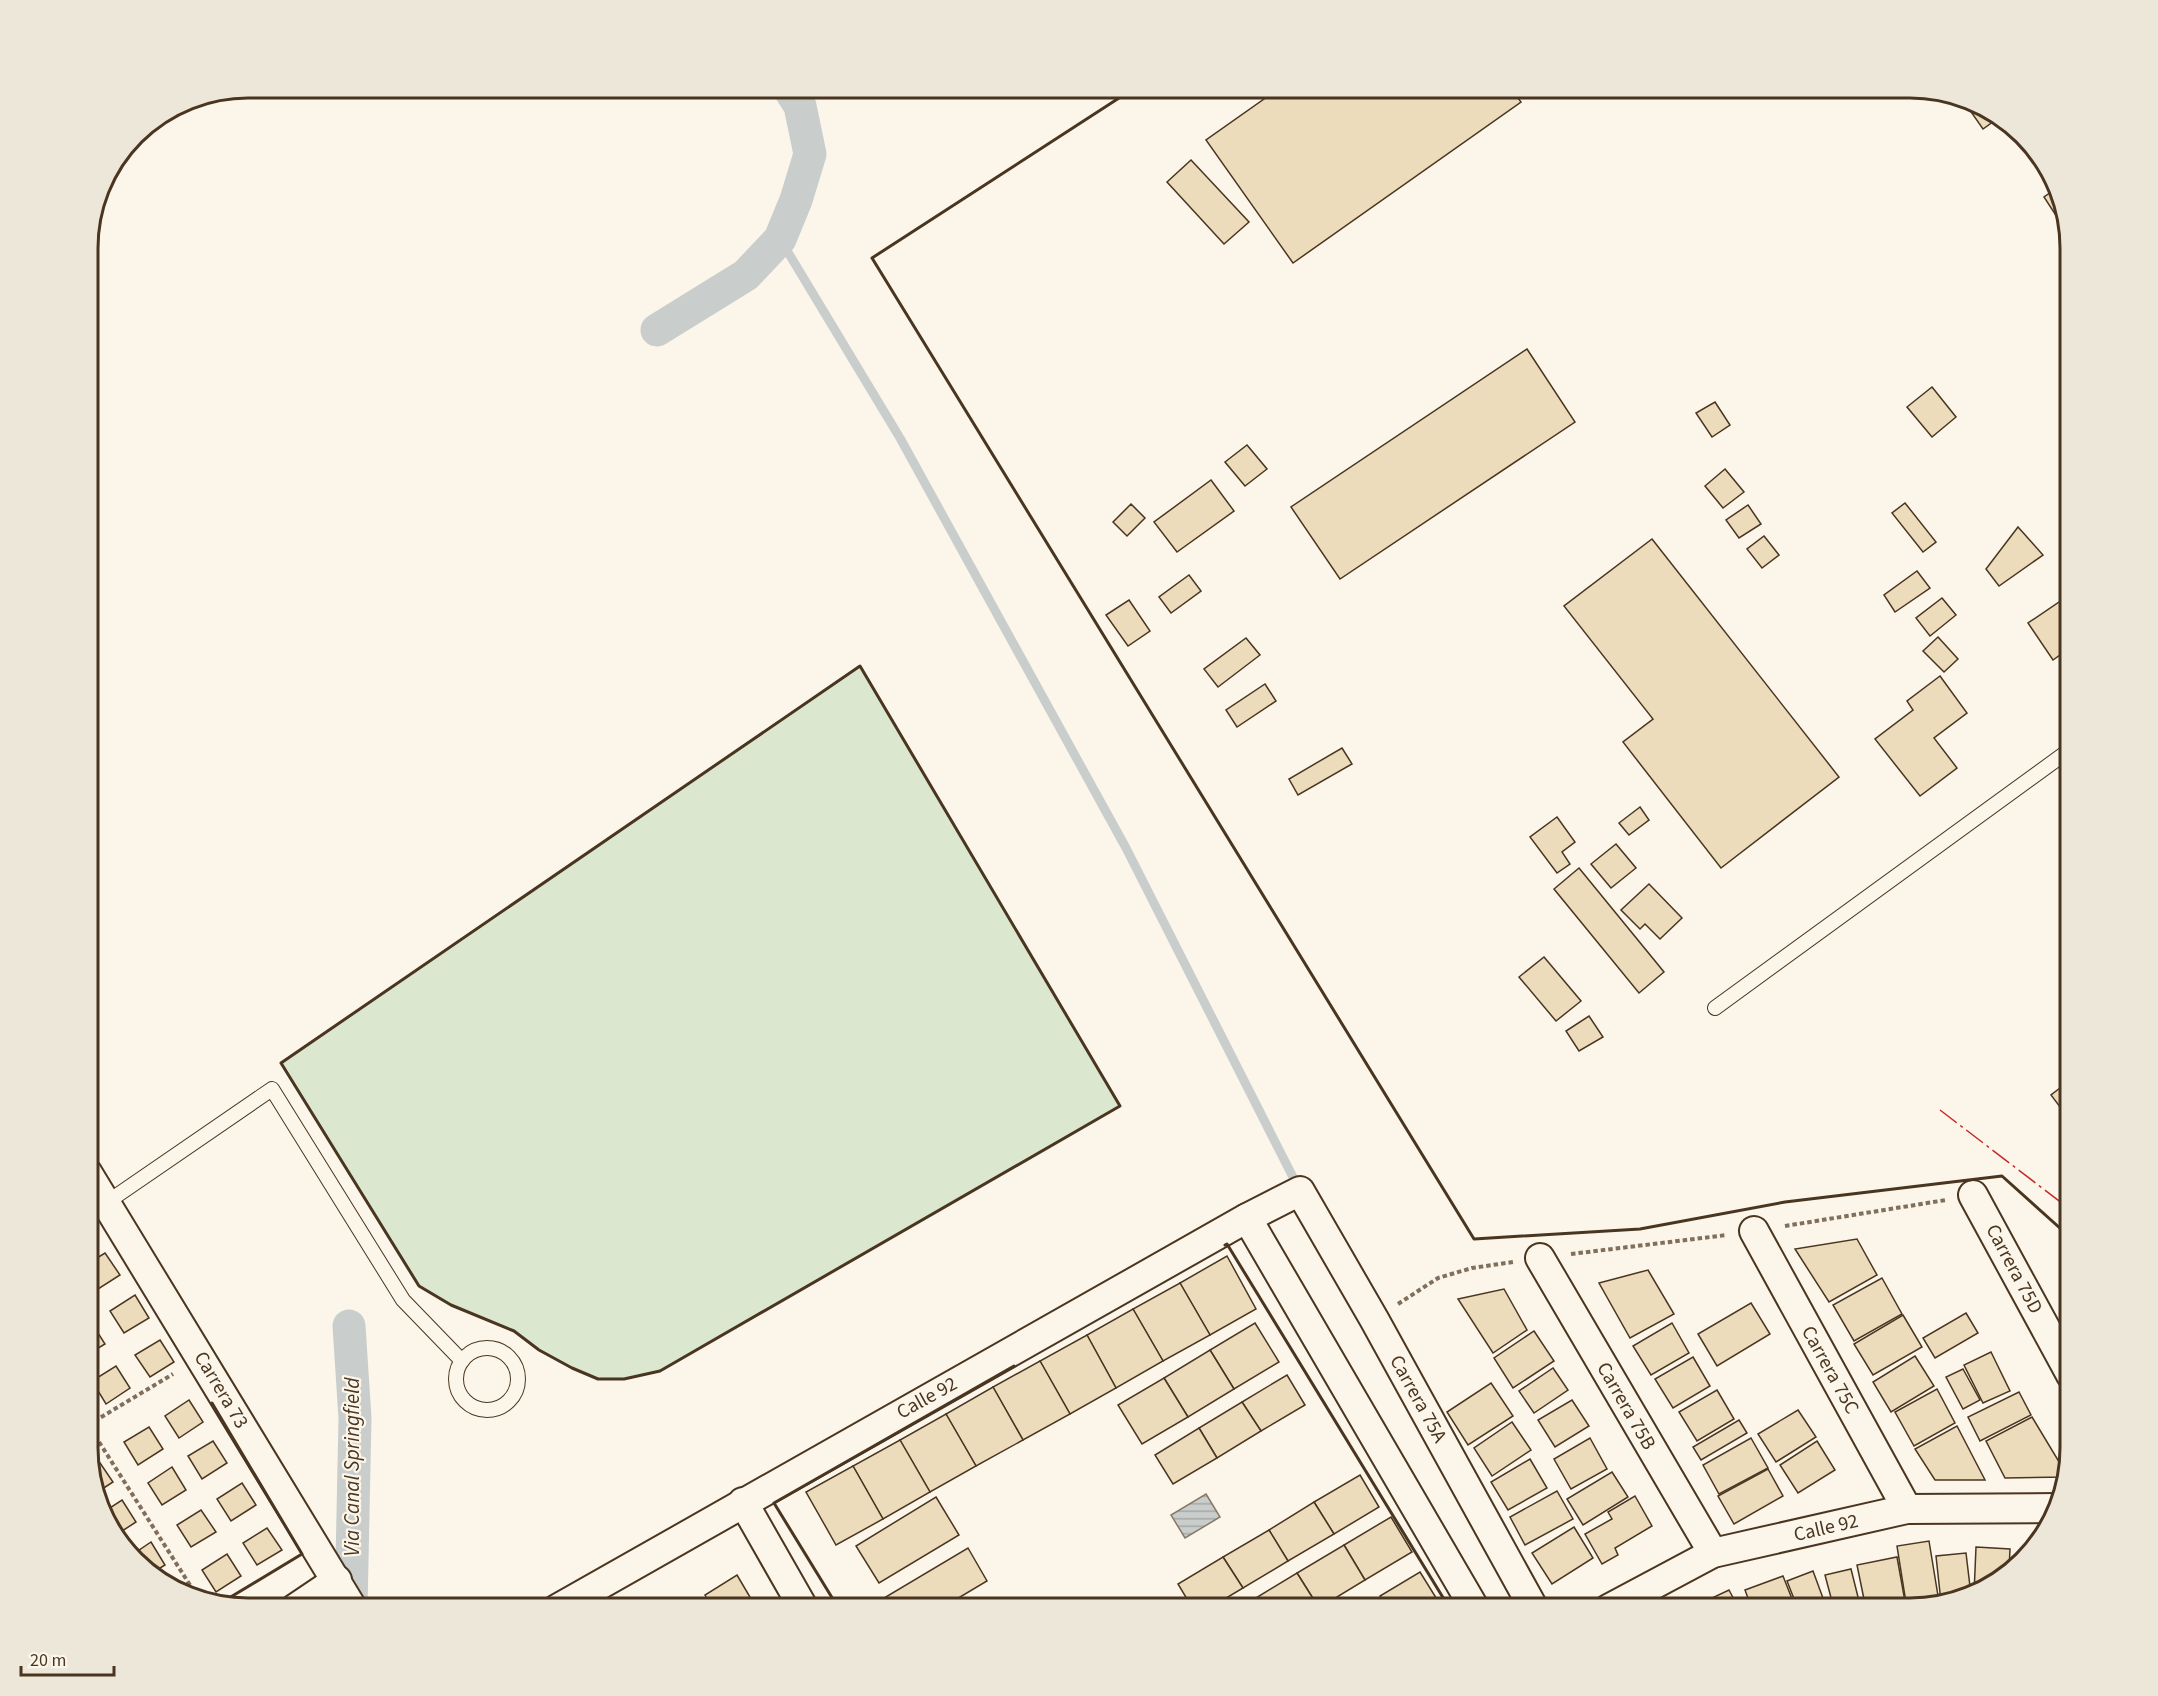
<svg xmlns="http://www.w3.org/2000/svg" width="2158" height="1696" viewBox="0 0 2158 1696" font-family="'Source Sans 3',sans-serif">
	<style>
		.pitch { fill: #dce7d0; stroke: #887966; stroke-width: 1.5 }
		.water { fill: url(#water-rules); stroke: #887966; stroke-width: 1.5 }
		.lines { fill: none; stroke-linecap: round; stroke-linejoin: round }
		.stream { stroke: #c9cecd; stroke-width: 9 }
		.canal { stroke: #c9cecd; stroke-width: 33 }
		.building { fill: #ecdcbc; stroke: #4a3520; stroke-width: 1.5 }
		.service-casing { stroke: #4a3520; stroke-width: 16 }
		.minor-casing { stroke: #4a3520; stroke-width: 32 }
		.path { stroke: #7f6f5c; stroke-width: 4; stroke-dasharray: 4.5 3; stroke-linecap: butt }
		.service { stroke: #fbf6e9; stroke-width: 14 }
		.minor { stroke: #fbf6e9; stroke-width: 28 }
		.wall { stroke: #4a3520; stroke-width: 3 }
		.power { stroke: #c62828; stroke-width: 1.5; stroke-dasharray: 21 4.5 3 4.5; stroke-linecap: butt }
		.labels { text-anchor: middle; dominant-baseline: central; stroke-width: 4.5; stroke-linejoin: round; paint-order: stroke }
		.street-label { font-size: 20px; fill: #4a3520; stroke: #fbf6e9 }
		.water-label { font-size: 21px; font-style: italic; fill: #4a3520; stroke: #fbf6e9 }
		.rim { fill: none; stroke: #4a3520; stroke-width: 3 }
	</style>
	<defs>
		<pattern id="water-rules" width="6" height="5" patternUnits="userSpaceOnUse" patternTransform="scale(1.5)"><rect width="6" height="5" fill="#c9cecd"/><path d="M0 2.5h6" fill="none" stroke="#a5a8a6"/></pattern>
	</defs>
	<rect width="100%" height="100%" fill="#fbf6e9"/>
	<path class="pitch" d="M860,666L1120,1106L660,1371L624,1379H598L572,1368L539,1350L514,1331L451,1305L419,1286L281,1063Z"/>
	<path class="water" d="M1206,1494L1220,1517L1185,1538L1171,1515Z"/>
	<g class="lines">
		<path class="stream" d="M780,239L900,438L1126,848L1299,1189"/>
		<g class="canal">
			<path d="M657,330L746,275L780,239L796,200L810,154L800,106L788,87"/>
			<path d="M349,1326L355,1418L351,1609"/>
		</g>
	</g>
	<g class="building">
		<path d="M1281,87H1510L1521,102L1293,263L1206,140Z"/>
		<path d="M1960,96H1962L2001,116L1983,129Z"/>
		<path d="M1191,160L1249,222L1224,244L1167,182Z"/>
		<path d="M2057,188L2062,209L2055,214L2044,197Z"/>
		<path d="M2065,223L2069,239L2060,227Z"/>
		<path d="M1527,349L1575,422L1340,579L1291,507Z"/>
		<path d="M1932,387L1956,417L1932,437L1907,407Z"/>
		<path d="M1715,402L1730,425L1712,437L1696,413Z"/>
		<path d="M1247,445L1267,469L1245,486L1225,462Z"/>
		<path d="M1725,469L1744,492L1723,508L1705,486Z"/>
		<path d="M1211,480L1234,511L1177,552L1154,522Z"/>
		<path d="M1905,503L1936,542L1923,552L1892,513Z"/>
		<path d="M1131,504L1145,518L1127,536L1113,522Z"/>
		<path d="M1748,505L1761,524L1739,538L1726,520Z"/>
		<path d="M2018,527L2043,555L1999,586L1986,569Z"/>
		<path d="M1764,536L1779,555L1762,568L1747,549Z"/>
		<path d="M1652,539L1839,777L1721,868L1623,742L1653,719L1564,606Z"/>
		<path d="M1917,571L1930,588L1895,612L1884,595Z"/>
		<path d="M1189,575L1201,591L1171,613L1159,597Z"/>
		<path d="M2071,594V647L2053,660L2028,623Z"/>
		<path d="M1942,598L1956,615L1930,636L1916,618Z"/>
		<path d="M1129,600L1150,631L1128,646L1106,615Z"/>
		<path d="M1938,637L1958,659L1944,672L1923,651Z"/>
		<path d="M1246,638L1260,655L1218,687L1204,669Z"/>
		<path d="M1940,676L1967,713L1934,738L1957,768L1920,796L1875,739L1913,710L1907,701Z"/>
		<path d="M1265,684L1276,701L1237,727L1226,710Z"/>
		<path d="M1342,748L1352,764L1298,795L1289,779Z"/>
		<path d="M1640,807L1649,820L1629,835L1619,823Z"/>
		<path d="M1557,817L1575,842L1562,852L1570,864L1557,873L1530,837Z"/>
		<path d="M1616,844L1636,868L1611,888L1591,864Z"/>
		<path d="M1579,868L1664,972L1639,993L1554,889Z"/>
		<path d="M1649,884L1682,918L1660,939L1645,924L1640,929L1621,910Z"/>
		<path d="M1544,957L1581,1001L1556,1021L1519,977Z"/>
		<path d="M1589,1016L1603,1037L1579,1051L1566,1031Z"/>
		<path d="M2060,1088L2071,1103V1111L2066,1115L2051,1095Z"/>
		<path d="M2071,1142V1157L2064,1147Z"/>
		<path d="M87,1221L96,1235L87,1241Z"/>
		<path d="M1857,1239L1877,1275L1829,1302L1795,1249Z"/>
		<path d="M105,1253L120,1275L95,1291L87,1279V1264Z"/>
		<path d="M1227,1256L1256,1309L1210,1335L1180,1283Z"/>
		<path d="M1648,1270L1674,1314L1630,1338L1599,1283Z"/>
		<path d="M1882,1278L1902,1314L1854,1341L1833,1305Z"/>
		<path d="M1180,1283L1210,1335L1163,1361L1133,1309Z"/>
		<path d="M1504,1289L1527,1330L1493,1353L1458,1299Z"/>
		<path d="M135,1295L149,1318L124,1333L110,1311Z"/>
		<path d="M1751,1303L1770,1334L1717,1366L1698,1334Z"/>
		<path d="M1133,1309L1163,1361L1116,1388L1087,1335Z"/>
		<path d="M1966,1313L1978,1333L1935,1358L1923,1338Z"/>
		<path d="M1903,1315L1922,1347L1873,1375L1854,1344Z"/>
		<path d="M91,1322L105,1344L87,1355V1324Z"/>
		<path d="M1255,1323L1279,1362L1234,1389L1210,1350Z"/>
		<path d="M1672,1323L1689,1353L1651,1375L1633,1346Z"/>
		<path d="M1534,1331L1554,1361L1513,1388L1494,1358Z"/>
		<path d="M1087,1335L1116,1388L1070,1414L1040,1361Z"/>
		<path d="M160,1340L174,1362L150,1377L135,1355Z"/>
		<path d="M1210,1350L1234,1389L1188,1417L1164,1378Z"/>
		<path d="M1991,1352L2010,1391L1983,1403L1964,1365Z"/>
		<path d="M1915,1356L1934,1386L1891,1412L1873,1382Z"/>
		<path d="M1693,1357L1710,1386L1673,1408L1655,1379Z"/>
		<path d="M1040,1361L1070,1414L1023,1440L993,1387Z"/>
		<path d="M116,1366L130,1388L106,1404L92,1381Z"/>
		<path d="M1553,1368L1568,1390L1534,1413L1519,1391Z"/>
		<path d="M1963,1369L1980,1400L1963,1409L1946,1377Z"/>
		<path d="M1287,1375L1305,1405L1261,1431L1242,1402Z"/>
		<path d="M1164,1378L1188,1417L1142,1444L1118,1405Z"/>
		<path d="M1491,1383L1513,1416L1468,1445L1447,1412Z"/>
		<path d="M993,1387L1023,1440L976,1466L946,1414Z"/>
		<path d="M1937,1389L1955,1423L1914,1446L1895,1412Z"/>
		<path d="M1717,1390L1734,1419L1697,1441L1679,1412Z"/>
		<path d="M2019,1392L2031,1415L1980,1441L1968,1417Z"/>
		<path d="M189,1400L203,1422L179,1438L165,1416Z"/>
		<path d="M1572,1400L1589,1426L1555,1447L1538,1420Z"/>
		<path d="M1242,1402L1261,1431L1217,1458L1199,1428Z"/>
		<path d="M1798,1410L1816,1437L1776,1462L1758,1434Z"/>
		<path d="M946,1414L976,1466L930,1492L900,1440Z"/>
		<path d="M2032,1417L2067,1475L2066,1477L2005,1478L1986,1441Z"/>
		<path d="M1739,1420L1747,1433L1701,1460L1693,1447Z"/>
		<path d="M1512,1422L1531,1450L1492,1476L1474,1448Z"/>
		<path d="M1957,1426L1985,1480H1935L1915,1449Z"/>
		<path d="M149,1427L163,1449L138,1465L124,1442Z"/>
		<path d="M1199,1428L1217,1458L1173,1484L1155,1455Z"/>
		<path d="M1590,1438L1607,1469L1571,1489L1554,1459Z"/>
		<path d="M1751,1438L1768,1468L1719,1494L1703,1465Z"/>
		<path d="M900,1440L930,1492L883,1519L853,1466Z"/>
		<path d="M213,1441L227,1463L202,1479L188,1456Z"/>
		<path d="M1817,1441L1835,1470L1798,1493L1780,1465Z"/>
		<path d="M1530,1459L1547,1488L1508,1510L1491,1482Z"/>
		<path d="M98,1460L113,1482L96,1493L89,1466Z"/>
		<path d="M853,1466L883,1519L836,1545L806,1492Z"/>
		<path d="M172,1467L186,1490L162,1505L148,1483Z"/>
		<path d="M1768,1469L1783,1496L1734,1524L1718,1496Z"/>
		<path d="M1612,1472L1628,1497L1583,1525L1567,1499Z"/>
		<path d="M1360,1475L1379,1507L1334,1534L1314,1502Z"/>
		<path d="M242,1483L256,1505L231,1521L217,1499Z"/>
		<path d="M1557,1491L1573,1519L1525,1545L1510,1517Z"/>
		<path d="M1635,1496L1652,1526L1615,1548L1618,1555L1602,1564L1585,1534L1612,1519L1608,1512Z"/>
		<path d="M936,1497L959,1535L879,1583L856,1546Z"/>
		<path d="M122,1500L136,1522L116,1535L104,1520L102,1513Z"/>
		<path d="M1314,1502L1334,1534L1288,1561L1269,1530Z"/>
		<path d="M201,1510L216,1532L191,1547L177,1525Z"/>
		<path d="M1391,1517L1412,1552L1365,1580L1344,1545Z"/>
		<path d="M1574,1527L1593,1558L1552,1584L1532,1553Z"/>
		<path d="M267,1528L282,1550L257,1565L243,1543Z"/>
		<path d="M1269,1530L1288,1561L1243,1588L1223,1557Z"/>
		<path d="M1929,1541L1939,1602L1907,1609L1897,1546Z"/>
		<path d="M151,1542L165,1565L149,1575L132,1555Z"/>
		<path d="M1344,1545L1365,1580L1319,1608L1297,1573Z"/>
		<path d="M1976,1547L2010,1549L2009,1570L1981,1593L1974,1594Z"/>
		<path d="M968,1548L987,1581L940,1609H884L879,1601Z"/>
		<path d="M1966,1553L1971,1595L1941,1602L1936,1556Z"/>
		<path d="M227,1554L241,1576L216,1592L202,1570Z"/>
		<path d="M1223,1557L1243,1588L1208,1609H1193L1178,1584Z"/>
		<path d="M1897,1557L1906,1607L1866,1609L1857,1565Z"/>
		<path d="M1851,1569L1861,1609H1834L1825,1575Z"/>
		<path d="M1813,1571L1827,1609H1798L1787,1581Z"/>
		<path d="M1420,1572L1443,1609H1388L1380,1596Z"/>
		<path d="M1297,1573L1319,1608L1256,1609L1251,1601Z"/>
		<path d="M737,1575L757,1609H713L705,1595Z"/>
		<path d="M1783,1576L1796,1609H1752L1745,1590Z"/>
		<path d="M1729,1590L1739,1609H1699L1697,1605Z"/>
		<path d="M1378,1598L1384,1609H1359Z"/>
		<path d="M1251,1601L1256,1609H1238Z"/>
	</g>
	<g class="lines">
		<g class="service-casing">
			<g id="service">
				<path d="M1715,1008L2071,749"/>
				<path d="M106,1203L272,1089L403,1300L462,1361"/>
				<circle cx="487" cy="1379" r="31"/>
			</g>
		</g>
		<g class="minor-casing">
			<g id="minor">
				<path d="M87,1172L353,1609"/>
				<path d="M1973,1195L2071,1375"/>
				<path d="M1247,1218L1475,1609"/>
				<path d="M1754,1231L1907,1509"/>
				<path d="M1540,1258L1713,1553"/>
				<path d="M743,1502L804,1609"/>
				<path d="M294,1609L337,1580"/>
				<path d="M557,1609L1247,1218L1300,1191L1374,1319L1534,1609"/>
				<path d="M1608,1609L1713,1553L1907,1509L2058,1508"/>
			</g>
		</g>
		<g class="path">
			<path d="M1785,1226L1946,1200"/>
			<path d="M1571,1254L1727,1235"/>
			<path d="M1398,1304L1438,1278L1472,1268L1513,1262"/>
			<path d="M87,1423L195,1593"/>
			<path d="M88,1425L173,1374"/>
		</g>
		<use href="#service" class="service"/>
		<use href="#minor" class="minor"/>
		<g class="wall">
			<path d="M1136,87L872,258L1474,1239L1640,1229L1785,1202L2002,1176L2071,1238"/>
			<path d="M860,666L1120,1106L660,1371L624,1379H598L572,1368L539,1350L514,1331L451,1305L419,1286L281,1063Z"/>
			<path d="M1225,1245L1227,1244L1450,1609"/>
			<path d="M212,1403L302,1554L219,1604"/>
			<path d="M839,1609L774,1503L1014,1366"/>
		</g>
		<path class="power" d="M1940,1110L2071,1210"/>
	</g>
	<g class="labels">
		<g class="street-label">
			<text transform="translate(2014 1269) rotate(62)">Carrera 75D</text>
			<text transform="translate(1830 1370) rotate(61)">Carrera 75C</text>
			<text transform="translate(221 1390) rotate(59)">Carrera 73</text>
			<text transform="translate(927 1398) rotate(-29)">Calle 92</text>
			<text transform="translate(1418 1399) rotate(61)">Carrera 75A</text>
			<text transform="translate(1626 1406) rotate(60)">Carrera 75B</text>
			<text transform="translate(1826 1528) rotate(-13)">Calle 92</text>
		</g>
		<g class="water-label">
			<text transform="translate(352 1467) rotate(-90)">Via Canal Springfield</text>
		</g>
	</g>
	<path d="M0 0H2158V1696H0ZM248 98H1910A150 150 0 0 1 2060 248V1448A150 150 0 0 1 1910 1598H248A150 150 0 0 1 98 1448V248A150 150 0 0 1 248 98Z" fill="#ede7d9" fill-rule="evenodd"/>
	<path class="rim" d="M248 98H1910A150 150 0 0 1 2060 248V1448A150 150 0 0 1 1910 1598H248A150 150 0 0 1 98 1448V248A150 150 0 0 1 248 98Z"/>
	<path d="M21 1666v9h93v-9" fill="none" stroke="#4a3520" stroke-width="3"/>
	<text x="30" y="1666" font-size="18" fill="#4a3520" stroke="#fbf6e9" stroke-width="4.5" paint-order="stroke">20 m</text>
</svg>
